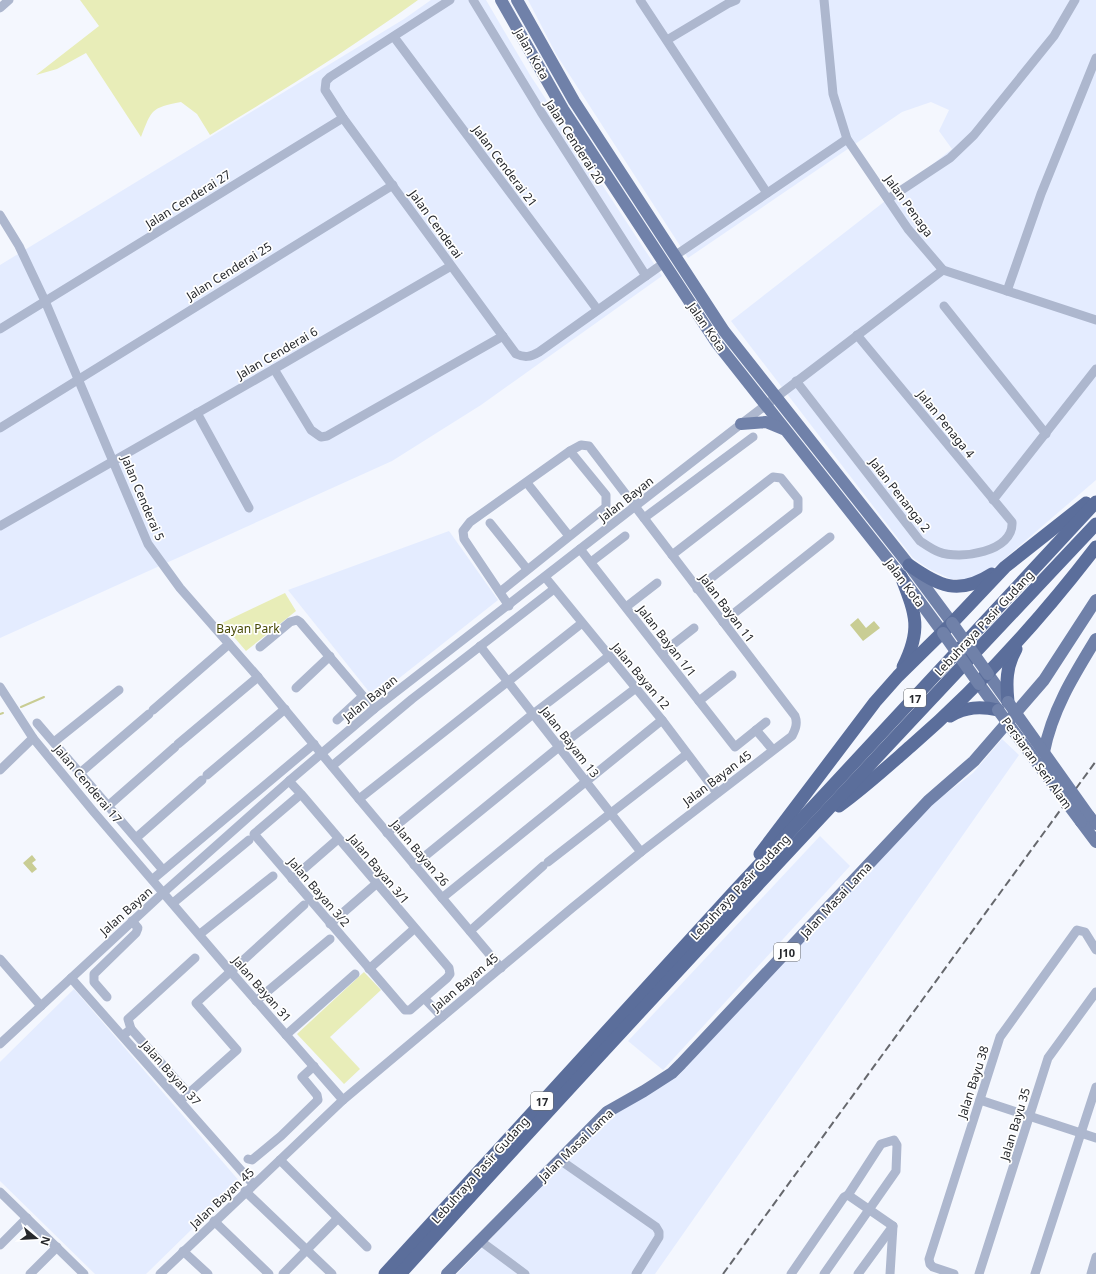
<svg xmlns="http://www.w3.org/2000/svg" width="1096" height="1274" viewBox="0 0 1096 1274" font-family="'Noto Sans',sans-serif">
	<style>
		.built { fill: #e4ecff }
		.green { fill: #e8edb8 }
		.water { fill: #c9cd94 }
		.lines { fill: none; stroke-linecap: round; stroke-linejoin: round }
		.stream { stroke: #c9cd94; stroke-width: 2 }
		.minor { stroke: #adb7ce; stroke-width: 9 }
		.major { stroke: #7081a9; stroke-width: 12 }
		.highway { stroke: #5b6e9b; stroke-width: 13 }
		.rail { stroke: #66686d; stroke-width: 2; stroke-dasharray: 8 4; stroke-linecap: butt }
		.major-bridge { stroke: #7081a9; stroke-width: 12 }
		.labels { text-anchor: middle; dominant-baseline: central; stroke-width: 3.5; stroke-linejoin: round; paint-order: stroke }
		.shield { fill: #fff; stroke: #67686b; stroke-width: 1 }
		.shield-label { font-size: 11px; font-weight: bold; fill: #26282c }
		.street-label { font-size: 12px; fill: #26282c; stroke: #fff }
		.park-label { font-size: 12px; fill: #464802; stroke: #fff }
	</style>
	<rect width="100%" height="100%" fill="#f4f7fe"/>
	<g class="built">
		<path d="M431,0H486L530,75L662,276L481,405L392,461L0,638V265L404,19Z"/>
		<path d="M528,0H1096V480L996,566L973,579H951L929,569L913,558L731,321L952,149L939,131L949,110L931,102L902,112L688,258L556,54Z"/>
		<path d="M449,531L498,600L374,698L288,590Z"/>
		<path d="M1002,739L1019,755L655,1274H457L600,1124L616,1111L678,1076L932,804L973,773Z"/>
		<path d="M820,836L850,866L663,1070L628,1041Z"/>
		<path d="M74,989L240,1182L146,1274H95L0,1181V1062Z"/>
	</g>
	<g class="green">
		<path d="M80,0H418C351,48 281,92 210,135L197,114L181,102C151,108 152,109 141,137L86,53L57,69L36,75L99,26Z"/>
		<path d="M285,593L296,611L246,651L222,623Z"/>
		<path d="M364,972L381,990L330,1037L360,1069L344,1084L297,1034Z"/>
	</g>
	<g class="water">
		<path d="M858,618L866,628L874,621L880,628L863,641L850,625Z"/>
		<path d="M32,855L36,860L32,863L37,869L32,873L23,863Z"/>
	</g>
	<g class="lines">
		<g class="stream">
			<path d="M21,707L44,697"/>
			<path d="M0,714L3,713"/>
		</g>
		<g class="minor">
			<path d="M450,0L330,77L326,81L325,90L343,118L516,354C525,358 530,357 539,352L664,263"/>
			<path d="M473,0L541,112L646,276"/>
			<path d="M640,0L767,193"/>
			<path d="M824,0L833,94L847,139L908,229L943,270L1096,320"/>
			<path d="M0,8L9,0"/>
			<path d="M394,37L597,309"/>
			<path d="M667,40L729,3L736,0"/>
			<path d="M888,199L950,158L974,135L1054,36L1075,0"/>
			<path d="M0,215L19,246L45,301L148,544L180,588L258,677L359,799L501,968"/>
			<path d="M676,255L847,139"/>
			<path d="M1007,291L1041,194L1096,58"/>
			<path d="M944,306L1046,434"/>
			<path d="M0,329L343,118"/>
			<path d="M274,369L311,430L321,437L327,436L503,336"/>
			<path d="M796,381L920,541C926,545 933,550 939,552C960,560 1014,552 1012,522L857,335"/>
			<path d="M197,413L249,508"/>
			<path d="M0,428L393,185"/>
			<path d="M527,483L569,536"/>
			<path d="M993,500L1096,369"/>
			<path d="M644,518L753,437"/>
			<path d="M490,523L527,569"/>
			<path d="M0,526L274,369L451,266"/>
			<path d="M580,549L735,747L766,722"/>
			<path d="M672,555L773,477L781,478L798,499V510L697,589"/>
			<path d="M591,562L625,536"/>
			<path d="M545,577L662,720L717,793"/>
			<path d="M500,592L606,507V495L570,451"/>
			<path d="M626,607L657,583"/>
			<path d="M723,622L830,537"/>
			<path d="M480,646L641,852"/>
			<path d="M260,647L290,622L297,620L300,622L374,709"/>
			<path d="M662,653L694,628"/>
			<path d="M0,687L33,738L93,811L231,972L343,1100"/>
			<path d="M296,688L330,656"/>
			<path d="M699,701L732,675"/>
			<path d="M153,710L229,644"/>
			<path d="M337,720L363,696"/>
			<path d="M37,723L163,870"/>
			<path d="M756,730L773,750"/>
			<path d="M54,742L119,690"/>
			<path d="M178,744L258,677"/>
			<path d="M332,766L412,699L554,589"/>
			<path d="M0,770L33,738"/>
			<path d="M80,773L149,714"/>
			<path d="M207,775L285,709"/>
			<path d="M289,781L301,794L449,968L450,974L447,978L410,1010H405L387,989L254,834L301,794"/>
			<path d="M359,799L582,623"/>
			<path d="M108,806L175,747"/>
			<path d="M387,833L533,714L609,656"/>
			<path d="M136,838L202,780"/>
			<path d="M548,862L687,754"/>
			<path d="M414,865L559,747L636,688"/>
			<path d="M153,879L314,744"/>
			<path d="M292,879L338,839"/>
			<path d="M442,898L662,720"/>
			<path d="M173,903L249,840"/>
			<path d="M330,924L376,884"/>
			<path d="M470,931L543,866"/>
			<path d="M200,934L273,876"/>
			<path d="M0,959L41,1006"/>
			<path d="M369,969L414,929"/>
			<path d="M71,978L253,1184"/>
			<path d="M107,997L94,982V974L136,933L138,928L132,921"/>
			<path d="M424,998L442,1017"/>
			<path d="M256,1001L330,939"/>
			<path d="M131,1029L128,1019L195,958"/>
			<path d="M126,1033L131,1029L187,1092"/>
			<path d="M286,1035L355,974"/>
			<path d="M0,1044L164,892L289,781L374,709L741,424L943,270"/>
			<path d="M980,1100L1096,1138"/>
			<path d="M180,1101L237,1050L196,1003L304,905"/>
			<path d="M248,1159L252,1160L281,1136L318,1100L317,1095L302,1077L314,1066"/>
			<path d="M280,1160L367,1247"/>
			<path d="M560,1160L656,1227L659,1232V1237L636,1274"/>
			<path d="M245,1191L332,1274"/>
			<path d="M0,1192L84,1274"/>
			<path d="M214,1221L269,1274"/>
			<path d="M479,1240L525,1274"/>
			<path d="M0,1245L27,1218"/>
			<path d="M183,1251L208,1274"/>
			<path d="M30,1274L57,1247"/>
			<path d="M160,1274L343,1100L572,908L641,852L792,736C795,730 798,724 795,716L589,446L581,445L570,451L470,522L463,531L464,539L509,606"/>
			<path d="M283,1274L337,1219"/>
			<path d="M791,1274L844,1197L848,1195L893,1226L890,1274"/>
			<path d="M824,1274L896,1171L897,1145L894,1140L881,1144L848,1195"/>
			<path d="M858,1274L893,1226"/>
			<path d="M954,1274L933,1267L930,1264L929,1259L1000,1037L1077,930L1085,932L1096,950"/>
			<path d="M979,1274L1048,1058L1096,992"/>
			<path d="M1035,1274L1096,1087"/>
			<path d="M1091,1274L1096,1257"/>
		</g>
		<g class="major">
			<path d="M501,0L563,109L716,342L901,576L943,633"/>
			<path d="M517,0L574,101L724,331L909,565L952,623"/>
			<path d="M741,424L766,422L783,429"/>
			<path d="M988,674L1008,702"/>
			<path d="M979,684L998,710"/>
			<path d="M1044,752C1052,710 1074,675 1096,639"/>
			<path d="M1089,816L1096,824"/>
			<path d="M1081,822L1096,842"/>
			<path d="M447,1274L607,1112L644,1091L672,1073L681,1064L928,801L974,761L1044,680L1096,600"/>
		</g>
		<g class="highway">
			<path d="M909,565C939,586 958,596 992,574"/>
			<path d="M901,576C916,615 922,629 903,667"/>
			<path d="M1008,702C1006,682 1006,667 1016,649"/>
			<path d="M950,716C966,707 980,706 998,710"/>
			<path d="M839,806C864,788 887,767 911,746C980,686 1040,620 1096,547"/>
			<path d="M760,854L875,702L898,676L952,623L1005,567L1086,503"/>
			<path d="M385,1274L733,893L1096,502"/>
			<path d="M400,1274C629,1021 862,772 1096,524"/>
		</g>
		<path class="rail" d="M723,1274L1096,761"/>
		<g class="major-bridge">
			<path d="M952,623L988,674"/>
			<path d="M943,633L979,684"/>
			<path d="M1008,702L1089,816"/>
			<path d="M998,710L1081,822"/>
		</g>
	</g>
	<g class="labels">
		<g class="shield">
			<rect x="904" y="689" width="22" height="18" rx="3"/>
			<rect x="774" y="943" width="26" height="18" rx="3"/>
			<rect x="531" y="1092" width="22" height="18" rx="3"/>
		</g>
		<g class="shield-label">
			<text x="915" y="698">17</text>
			<text x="787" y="952">J10</text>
			<text x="542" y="1101">17</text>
		</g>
		<g class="street-label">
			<text transform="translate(532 54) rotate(60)">Jalan Kota</text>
			<text transform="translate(575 142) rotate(57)">Jalan Cenderai 20</text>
			<text transform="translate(505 166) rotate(53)">Jalan Cenderai 21</text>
			<text transform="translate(188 199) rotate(-32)">Jalan Cenderai 27</text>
			<text transform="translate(909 206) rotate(54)">Jalan Penaga</text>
			<text transform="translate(436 224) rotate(54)">Jalan Cenderai</text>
			<text transform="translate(229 271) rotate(-32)">Jalan Cenderai 25</text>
			<text transform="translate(707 327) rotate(55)">Jalan Kota</text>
			<text transform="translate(277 353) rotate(-30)">Jalan Cenderai 6</text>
			<text transform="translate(946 424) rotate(51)">Jalan Penaga 4</text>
			<text transform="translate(900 495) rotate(52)">Jalan Penanga 2</text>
			<text transform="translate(143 498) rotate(67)">Jalan Cenderai 5</text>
			<text transform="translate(626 499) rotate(-38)">Jalan Bayan</text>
			<text transform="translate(905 583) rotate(53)">Jalan Kota</text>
			<text transform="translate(727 608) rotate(53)">Jalan Bayan 11</text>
			<text transform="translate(984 623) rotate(-47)">Lebuhraya Pasir Gudang</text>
			<text transform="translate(667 641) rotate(52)">Jalan Bayan 1/1</text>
			<text transform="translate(641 676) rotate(50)">Jalan Bayan 12</text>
			<text transform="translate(370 698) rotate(-39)">Jalan Bayan</text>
			<text transform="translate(570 742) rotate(52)">Jalan Bayam 13</text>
			<text transform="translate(1037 763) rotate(54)">Persiaran Seri Alam</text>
			<text transform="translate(717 778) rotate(-37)">Jalan Bayan 45</text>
			<text transform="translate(88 784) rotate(50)">Jalan Cenderai 17</text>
			<text transform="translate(420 853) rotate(50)">Jalan Bayan 26</text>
			<text transform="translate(379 869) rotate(50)">Jalan Bayan 3/1</text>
			<text transform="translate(740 887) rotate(-47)">Lebuhraya Pasir Gudang</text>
			<text transform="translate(319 892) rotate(49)">Jalan Bayan 3/2</text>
			<text transform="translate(836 900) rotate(-47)">Jalan Masai Lama</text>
			<text transform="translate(126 911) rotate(-42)">Jalan Bayan</text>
			<text transform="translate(465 982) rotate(-40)">Jalan Bayan 45</text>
			<text transform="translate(262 989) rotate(49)">Jalan Bayan 31</text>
			<text transform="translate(171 1073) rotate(48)">Jalan Bayan 37</text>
			<text transform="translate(973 1082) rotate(-72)">Jalan Bayu 38</text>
			<text transform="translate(1015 1124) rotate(-73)">Jalan Bayu 35</text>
			<text transform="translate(576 1145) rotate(-44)">Jalan Masai Lama</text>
			<text transform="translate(480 1170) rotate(-48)">Lebuhraya Pasir Gudang</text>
			<text transform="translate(222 1198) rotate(-43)">Jalan Bayan 45</text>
		</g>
		<g class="park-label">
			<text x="248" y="628">Bayan Park</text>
		</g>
	</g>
	<g transform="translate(36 1238) rotate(108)" stroke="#ffffff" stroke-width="3" paint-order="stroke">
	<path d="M0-3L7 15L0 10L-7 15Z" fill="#26282c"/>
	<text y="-6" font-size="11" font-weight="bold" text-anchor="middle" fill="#26282c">N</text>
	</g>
</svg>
